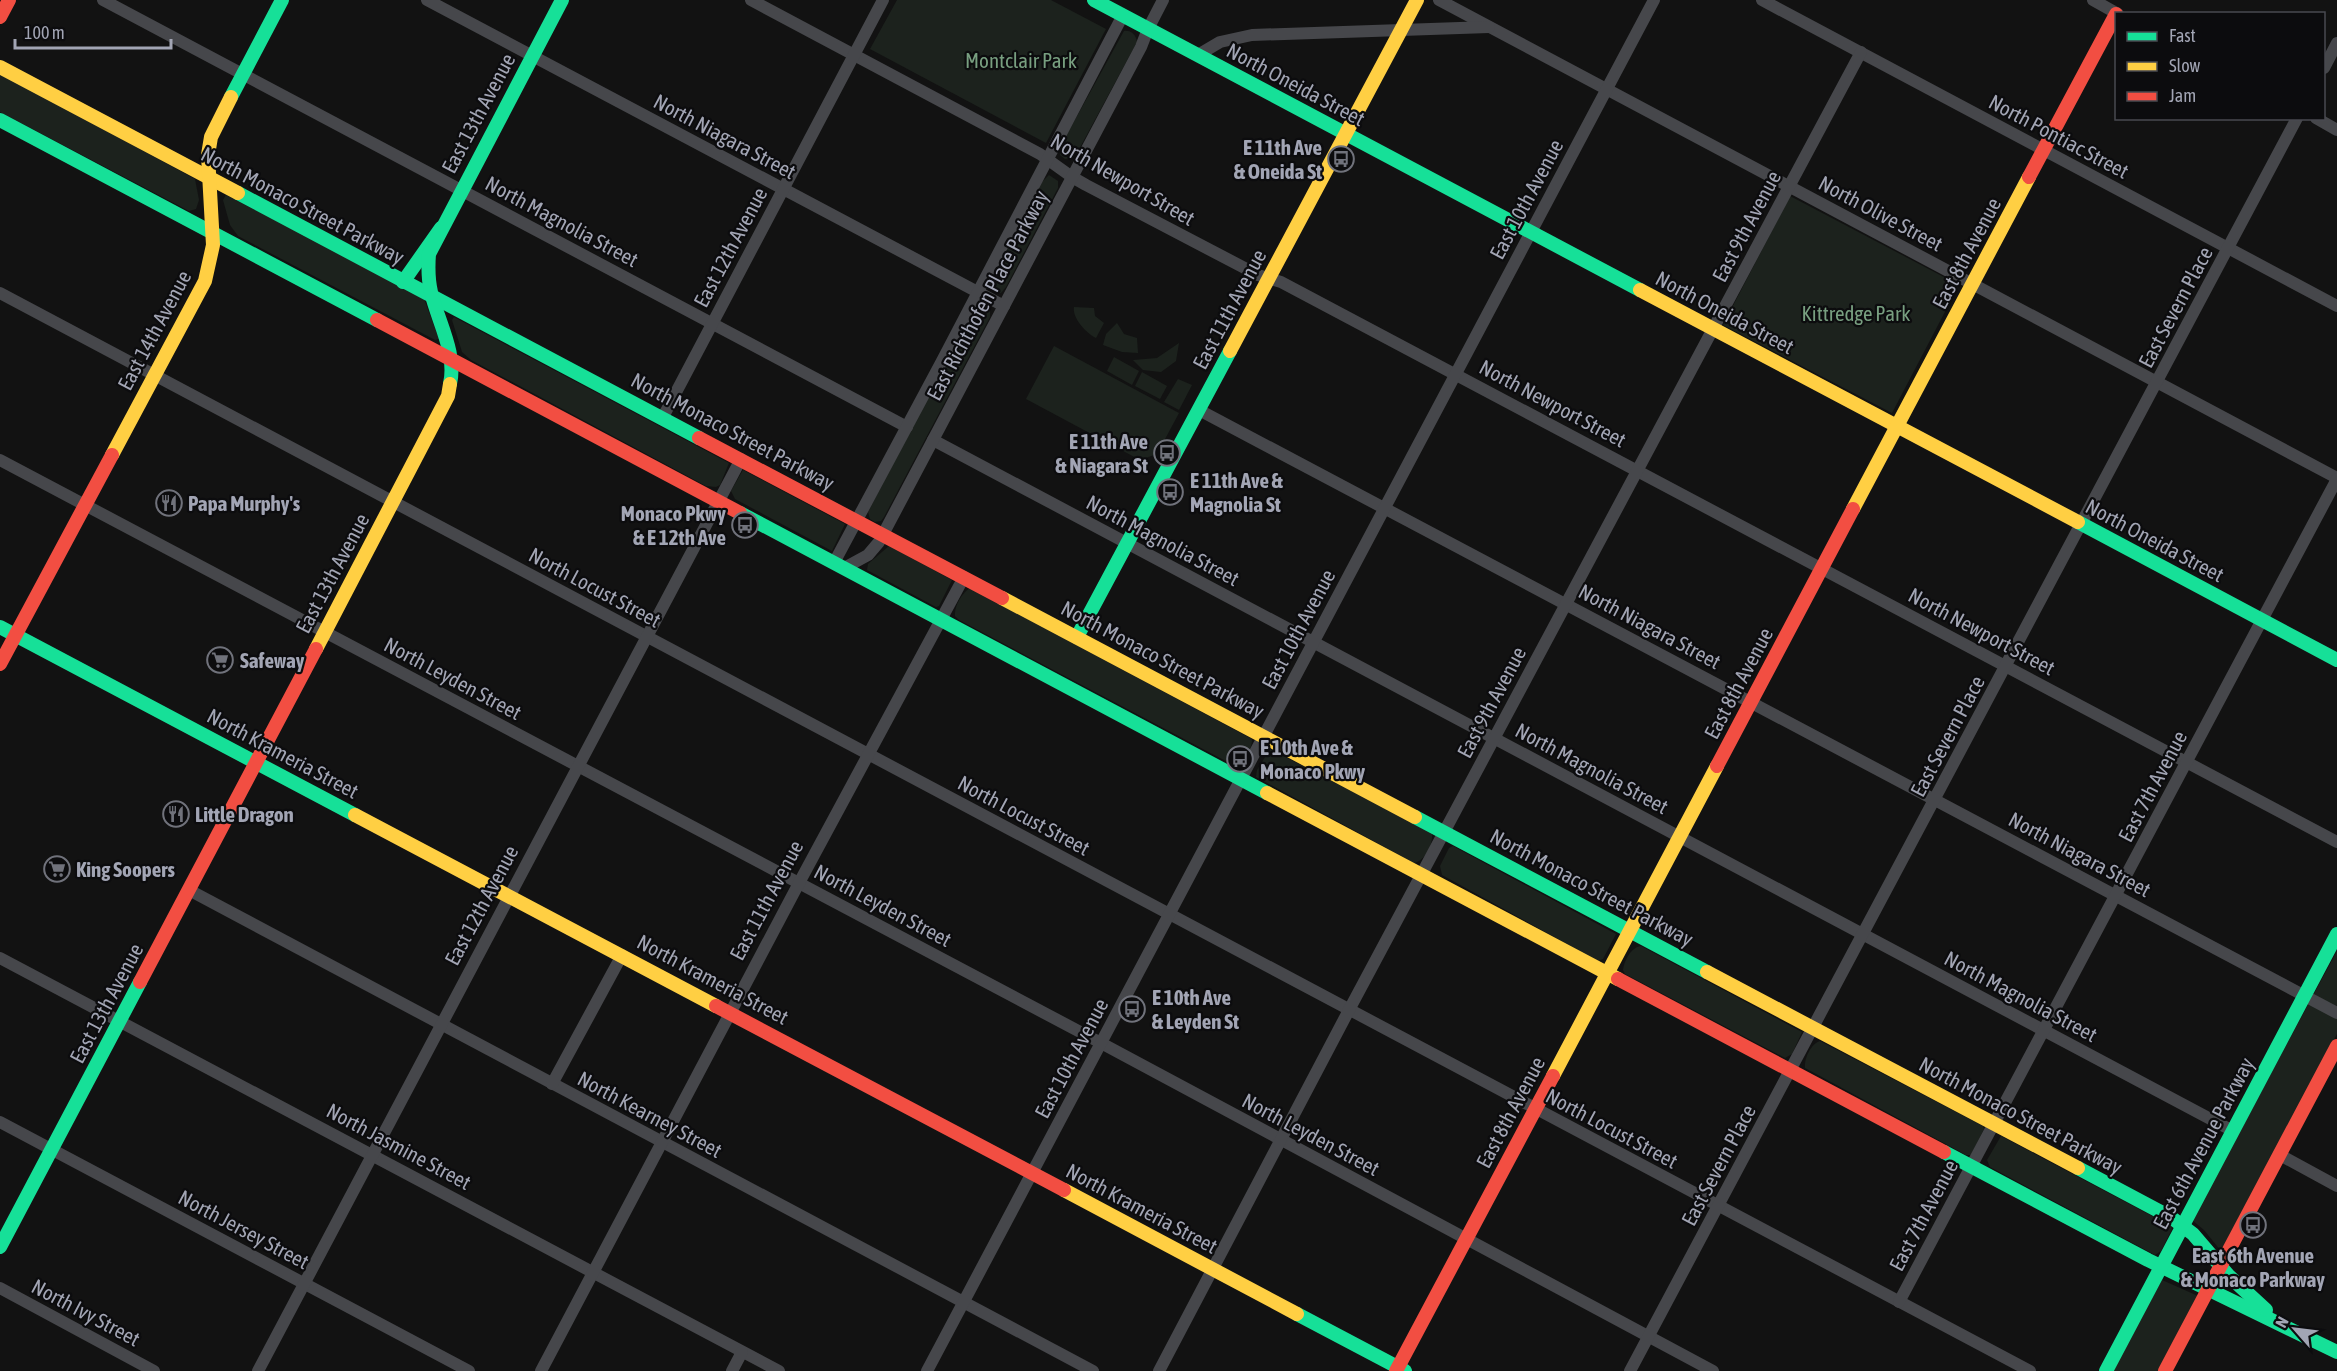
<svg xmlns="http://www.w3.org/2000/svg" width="2337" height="1371" viewBox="0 0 2337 1371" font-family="'Asap Condensed',sans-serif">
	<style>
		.green { fill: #1c221d }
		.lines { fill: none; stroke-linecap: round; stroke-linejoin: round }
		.street { stroke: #46474b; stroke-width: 12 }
		.fast { stroke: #16e098; stroke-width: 14 }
		.slow { stroke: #ffcf43; stroke-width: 14 }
		.jam { stroke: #f24e42; stroke-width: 14 }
		.labels { text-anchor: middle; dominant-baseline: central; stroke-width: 4.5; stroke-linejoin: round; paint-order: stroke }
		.park-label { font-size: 21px; fill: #789f80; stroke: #0c0c0e }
		.street-label { font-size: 21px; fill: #a2a5b4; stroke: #0c0c0e }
		.poi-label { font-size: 21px; font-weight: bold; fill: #a2a5b4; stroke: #0c0c0e; text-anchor: start }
	</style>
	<rect width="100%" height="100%" fill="#121212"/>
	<g class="green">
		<path d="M897,0H1051L1106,29L1046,143L870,49Z"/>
		<path d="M1124,31C1131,30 1136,35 1137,42L1077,153L1071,158L1065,159L1060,155V147Z"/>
		<path d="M0,73L195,179L199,200L196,209L189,211L0,112Z"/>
		<path d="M1049,175L1058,181V188L1006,287L1001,293H996L991,289V280L1042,182Z"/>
		<path d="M226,195L423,296L439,339L435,340L238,236L230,225L223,200Z"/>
		<path d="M1790,196L1959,285L1892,413L1723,325Z"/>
		<path d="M982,305L990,309V317L884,517L881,521L875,522L870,519L868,512L976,306Z"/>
		<path d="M1074,307L1094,308L1095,316L1104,323L1096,338C1086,333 1072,318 1074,307Z"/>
		<path d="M454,317L729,463L720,485L716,487L706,486L471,360L462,352L452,320Z"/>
		<path d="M1117,323L1124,334L1137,338L1138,353L1122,352L1103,345L1106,334Z"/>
		<path d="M1179,343L1176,361L1161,372L1143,370L1133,360L1157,358Z"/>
		<path d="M1054,346L1179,413L1157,454L1140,460L1026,399Z"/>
		<path d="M1114,357L1139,371L1132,385L1107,371Z"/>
		<path d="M1142,372L1167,386L1160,399L1135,386Z"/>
		<path d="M1178,379L1192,385L1179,410L1164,402Z"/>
		<path d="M743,470L845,524L832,551L735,499L731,491Z"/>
		<path d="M889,546L952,580L939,606L936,607L867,570L868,564Z"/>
		<path d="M970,588L1252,739C1252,748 1245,761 1237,767L959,620L955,616C954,606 962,593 970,588Z"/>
		<path d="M1270,749L1432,833C1433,844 1426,860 1414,863L1256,777L1257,770Z"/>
		<path d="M1453,846L1616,934L1603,959L1598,961L1442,875L1440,866L1449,848Z"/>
		<path d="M1641,946L1802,1032L1792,1054L1785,1058L1625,974L1623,970C1624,961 1631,947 1641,946Z"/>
		<path d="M2337,951V1034L2221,1251L2204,1230L2192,1220Z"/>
		<path d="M1820,1041L1983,1126L1984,1129L1971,1155H1966L1805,1068C1804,1058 1811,1044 1820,1041Z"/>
		<path d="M2001,1136L2171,1226L2172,1229L2161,1251L2155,1255L1990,1167L1987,1160Z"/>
		<path d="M2162,1280L2198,1296L2158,1371H2113Z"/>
	</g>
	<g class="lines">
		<g class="street">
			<path d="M103,0L907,427"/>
			<path d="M427,0L1004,306"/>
			<path d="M751,0L1040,154L1072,177L1086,185L1258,275L1281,282L2337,842"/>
			<path d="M1439,0L2337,478"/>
			<path d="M1762,0L2337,306"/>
			<path d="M2093,0L2118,14"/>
			<path d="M1198,55L1220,42L1252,35L1489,27"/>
			<path d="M2324,68L2337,43"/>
			<path d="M2316,118L2337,130"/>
			<path d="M0,293L2030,1371"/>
			<path d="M1199,410L2337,1013"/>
			<path d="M663,417L883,0"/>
			<path d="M933,440L2233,1131"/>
			<path d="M0,460L1101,1043L1713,1371"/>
			<path d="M835,561L943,359L1123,15"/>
			<path d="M846,567L868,555L879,542L1141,47L1148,29L1163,0"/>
			<path d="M189,890L1093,1371"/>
			<path d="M0,958L779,1371"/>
			<path d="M552,1084L622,955"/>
			<path d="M0,1122L469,1371"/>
			<path d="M2280,1155L2337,1186"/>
			<path d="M0,1288L154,1371"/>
			<path d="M1899,1302L2337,479"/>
			<path d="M258,1371L741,459"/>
			<path d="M541,1371L799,883L964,577"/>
			<path d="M732,1371L742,1352"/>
			<path d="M927,1371L1654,0"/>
			<path d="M1159,1371L1349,1010L1861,52"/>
			<path d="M1630,1371L2297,118"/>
		</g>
		<g class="fast">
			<path d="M1094,0L1640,290"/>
			<path d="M231,97L282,0"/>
			<path d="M0,120L377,320"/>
			<path d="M238,193L699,438"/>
			<path d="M403,282L441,228"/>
			<path d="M450,384C457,353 438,322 431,292C428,279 428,267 429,254L562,0"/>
			<path d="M740,513L1267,793"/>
			<path d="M2078,522L2337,660"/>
			<path d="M0,627L355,815"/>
			<path d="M1077,637L1230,351"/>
			<path d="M1415,817L1707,972"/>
			<path d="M1944,1152L2148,1260L2337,1352"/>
			<path d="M2078,1168L2172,1218L2193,1234L2229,1276L2266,1310"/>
			<path d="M0,1247L140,982"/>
			<path d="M1297,1314L1405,1371"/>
			<path d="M2106,1371L2337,934"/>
		</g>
		<g class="slow">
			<path d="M0,67L238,193"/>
			<path d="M1640,290L2078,522"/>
			<path d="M1230,351L1417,0"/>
			<path d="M112,455L205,281L213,245L208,155L211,137L231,97"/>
			<path d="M1853,509L2029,177"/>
			<path d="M1002,598L1415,817"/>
			<path d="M316,649L448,396L450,384"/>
			<path d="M1267,793L1618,979"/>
			<path d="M355,815L716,1006"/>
			<path d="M1707,972L2078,1168"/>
			<path d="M1553,1076L1717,766"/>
			<path d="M1064,1190L1297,1314"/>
		</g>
		<g class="jam">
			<path d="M0,17L9,0"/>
			<path d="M2029,177L2116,14"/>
			<path d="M377,320L740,513"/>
			<path d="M699,438L1002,598"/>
			<path d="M0,664L112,455"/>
			<path d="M1717,766L1853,509"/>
			<path d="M1618,979L1944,1152"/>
			<path d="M140,982L316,649"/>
			<path d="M716,1006L1064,1190"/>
			<path d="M1396,1371L1553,1076"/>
			<path d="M2165,1371L2337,1046"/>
		</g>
	</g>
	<defs>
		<g id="bus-ring" transform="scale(1.35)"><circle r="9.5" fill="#0c0c0e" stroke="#70727b" stroke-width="1.5"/><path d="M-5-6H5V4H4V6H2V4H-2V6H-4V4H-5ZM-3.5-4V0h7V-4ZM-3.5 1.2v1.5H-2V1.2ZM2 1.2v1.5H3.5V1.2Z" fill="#70727b"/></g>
		<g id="restaurant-ring" transform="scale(1.35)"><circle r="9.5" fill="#0c0c0e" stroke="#70727b" stroke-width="1.5"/><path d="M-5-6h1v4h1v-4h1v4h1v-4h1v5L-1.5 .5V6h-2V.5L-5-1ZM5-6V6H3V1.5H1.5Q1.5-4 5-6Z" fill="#70727b"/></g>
		<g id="supermarket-ring" transform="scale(1.35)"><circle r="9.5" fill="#0c0c0e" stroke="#70727b" stroke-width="1.5"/><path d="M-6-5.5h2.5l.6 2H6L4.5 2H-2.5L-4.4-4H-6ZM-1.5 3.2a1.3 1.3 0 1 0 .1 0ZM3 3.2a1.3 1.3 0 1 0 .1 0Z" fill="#70727b"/></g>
	</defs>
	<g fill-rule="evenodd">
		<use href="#bus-ring" x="1341" y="159"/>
		<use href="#bus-ring" x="1167" y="453"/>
		<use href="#bus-ring" x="1170" y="492"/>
		<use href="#restaurant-ring" x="169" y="503"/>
		<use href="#bus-ring" x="745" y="525"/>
		<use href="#supermarket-ring" x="220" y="660"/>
		<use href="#bus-ring" x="1240" y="759"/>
		<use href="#restaurant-ring" x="176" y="814"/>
		<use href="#supermarket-ring" x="57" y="869"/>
		<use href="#bus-ring" x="1132" y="1009"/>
		<use href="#bus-ring" x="2253" y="1225"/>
	</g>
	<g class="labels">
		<g class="park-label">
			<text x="1021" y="60">Montclair Park</text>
			<text x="1856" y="313">Kittredge Park</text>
		</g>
		<g class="street-label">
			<text transform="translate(1296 84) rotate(28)">North Oneida Street</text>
			<text transform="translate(478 113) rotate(-62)">East 13th Avenue</text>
			<text transform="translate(725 136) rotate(28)">North Niagara Street</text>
			<text transform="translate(2059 136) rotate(28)">North Pontiac Street</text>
			<text transform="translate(1123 179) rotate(30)">North Newport Street</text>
			<text transform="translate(1526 199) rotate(-62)">East 10th Avenue</text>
			<text transform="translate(303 205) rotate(28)">North Monaco Street Parkway</text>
			<text transform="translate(1881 213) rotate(28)">North Olive Street</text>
			<text transform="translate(562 221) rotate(28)">North Magnolia Street</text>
			<text transform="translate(1746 226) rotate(-62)">East 9th Avenue</text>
			<text transform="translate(730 247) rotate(-62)">East 12th Avenue</text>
			<text transform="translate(1966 253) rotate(-62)">East 8th Avenue</text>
			<text transform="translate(987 295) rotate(-62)">East Richthofen Place Parkway</text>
			<text transform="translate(2175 307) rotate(-62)">East Severn Place</text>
			<text transform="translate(1229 309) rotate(-62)">East 11th Avenue</text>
			<text transform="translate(1725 312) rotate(28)">North Oneida Street</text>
			<text transform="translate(154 330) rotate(-62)">East 14th Avenue</text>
			<text transform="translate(1553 403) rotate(28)">North Newport Street</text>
			<text transform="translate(733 431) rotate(28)">North Monaco Street Parkway</text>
			<text transform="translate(1163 540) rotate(28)">North Magnolia Street</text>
			<text transform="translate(2155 540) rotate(28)">North Oneida Street</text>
			<text transform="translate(332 573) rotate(-62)">East 13th Avenue</text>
			<text transform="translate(595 587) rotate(28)">North Locust Street</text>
			<text transform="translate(1650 626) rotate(28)">North Niagara Street</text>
			<text transform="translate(1298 629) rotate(-62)">East 10th Avenue</text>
			<text transform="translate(1982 631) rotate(28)">North Newport Street</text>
			<text transform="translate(1163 659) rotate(28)">North Monaco Street Parkway</text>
			<text transform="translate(453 678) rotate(28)">North Leyden Street</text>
			<text transform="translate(1738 683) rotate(-62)">East 8th Avenue</text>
			<text transform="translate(1491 702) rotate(-62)">East 9th Avenue</text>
			<text transform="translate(1947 736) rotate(-62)">East Severn Place</text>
			<text transform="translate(283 753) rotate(28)">North Krameria Street</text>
			<text transform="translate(1592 768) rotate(28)">North Magnolia Street</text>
			<text transform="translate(2152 786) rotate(-62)">East 7th Avenue</text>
			<text transform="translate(1024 815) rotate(28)">North Locust Street</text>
			<text transform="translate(2080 854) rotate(28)">North Niagara Street</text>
			<text transform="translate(1592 887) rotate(28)">North Monaco Street Parkway</text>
			<text transform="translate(766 900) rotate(-62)">East 11th Avenue</text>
			<text transform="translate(481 905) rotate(-62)">East 12th Avenue</text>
			<text transform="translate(883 905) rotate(28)">North Leyden Street</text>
			<text transform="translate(713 979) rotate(28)">North Krameria Street</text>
			<text transform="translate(2021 996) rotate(28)">North Magnolia Street</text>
			<text transform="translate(106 1003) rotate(-62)">East 13th Avenue</text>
			<text transform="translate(1071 1058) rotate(-62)">East 10th Avenue</text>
			<text transform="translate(1510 1112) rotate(-62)">East 8th Avenue</text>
			<text transform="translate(650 1114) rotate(28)">North Kearney Street</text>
			<text transform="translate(2021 1115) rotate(28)">North Monaco Street Parkway</text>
			<text transform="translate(1612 1128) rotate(28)">North Locust Street</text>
			<text transform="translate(1311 1134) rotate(28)">North Leyden Street</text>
			<text transform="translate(2203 1143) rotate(-62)">East 6th Avenue Parkway</text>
			<text transform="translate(399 1146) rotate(28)">North Jasmine Street</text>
			<text transform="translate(1718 1165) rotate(-62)">East Severn Place</text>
			<text transform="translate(1142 1208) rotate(28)">North Krameria Street</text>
			<text transform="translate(1923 1215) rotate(-62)">East 7th Avenue</text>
			<text transform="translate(244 1229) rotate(28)">North Jersey Street</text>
			<text transform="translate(86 1312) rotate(28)">North Ivy Street</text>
		</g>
		<g class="poi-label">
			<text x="1322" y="147" text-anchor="end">E 11th Ave<tspan x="1322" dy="24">&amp; Oneida St</tspan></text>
			<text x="1148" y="441" text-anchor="end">E 11th Ave<tspan x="1148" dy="24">&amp; Niagara St</tspan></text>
			<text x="1190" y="480">E 11th Ave &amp;<tspan x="1190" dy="24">Magnolia St</tspan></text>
			<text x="188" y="503">Papa Murphy's</text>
			<text x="726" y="513" text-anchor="end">Monaco Pkwy<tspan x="726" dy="24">&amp; E 12th Ave</tspan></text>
			<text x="240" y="660">Safeway</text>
			<text x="1260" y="747">E 10th Ave &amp;<tspan x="1260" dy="24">Monaco Pkwy</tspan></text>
			<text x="195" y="814">Little Dragon</text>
			<text x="76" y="869">King Soopers</text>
			<text x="1152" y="997">E 10th Ave<tspan x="1152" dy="24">&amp; Leyden St</tspan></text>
			<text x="2253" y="1255" text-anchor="middle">East 6th Avenue<tspan x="2253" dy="24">&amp; Monaco Parkway</tspan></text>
		</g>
	</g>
	<rect x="2115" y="12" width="210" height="108" fill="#0c0c0e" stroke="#484950" stroke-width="1.5"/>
	<rect x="2127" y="32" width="30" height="9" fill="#16e098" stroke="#484950" stroke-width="1.5"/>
	<text x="2169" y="42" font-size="18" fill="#a2a5b4">Fast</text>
	<rect x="2127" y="62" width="30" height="9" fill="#ffcf43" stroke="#484950" stroke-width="1.5"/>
	<text x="2169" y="72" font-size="18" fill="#a2a5b4">Slow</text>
	<rect x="2127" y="92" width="30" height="9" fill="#f24e42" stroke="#484950" stroke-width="1.5"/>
	<text x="2169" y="102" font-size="18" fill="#a2a5b4">Jam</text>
	<g transform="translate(2295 1329) rotate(298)" stroke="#0c0c0e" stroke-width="4.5" paint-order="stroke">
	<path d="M0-4.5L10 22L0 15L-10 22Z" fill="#a2a5b4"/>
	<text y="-9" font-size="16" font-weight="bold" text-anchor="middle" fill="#a2a5b4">N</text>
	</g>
	<path d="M15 39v9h156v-9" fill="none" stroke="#a2a5b4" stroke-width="3"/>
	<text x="24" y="39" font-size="18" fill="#a2a5b4" stroke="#0c0c0e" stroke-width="4.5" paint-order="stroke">100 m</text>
</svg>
